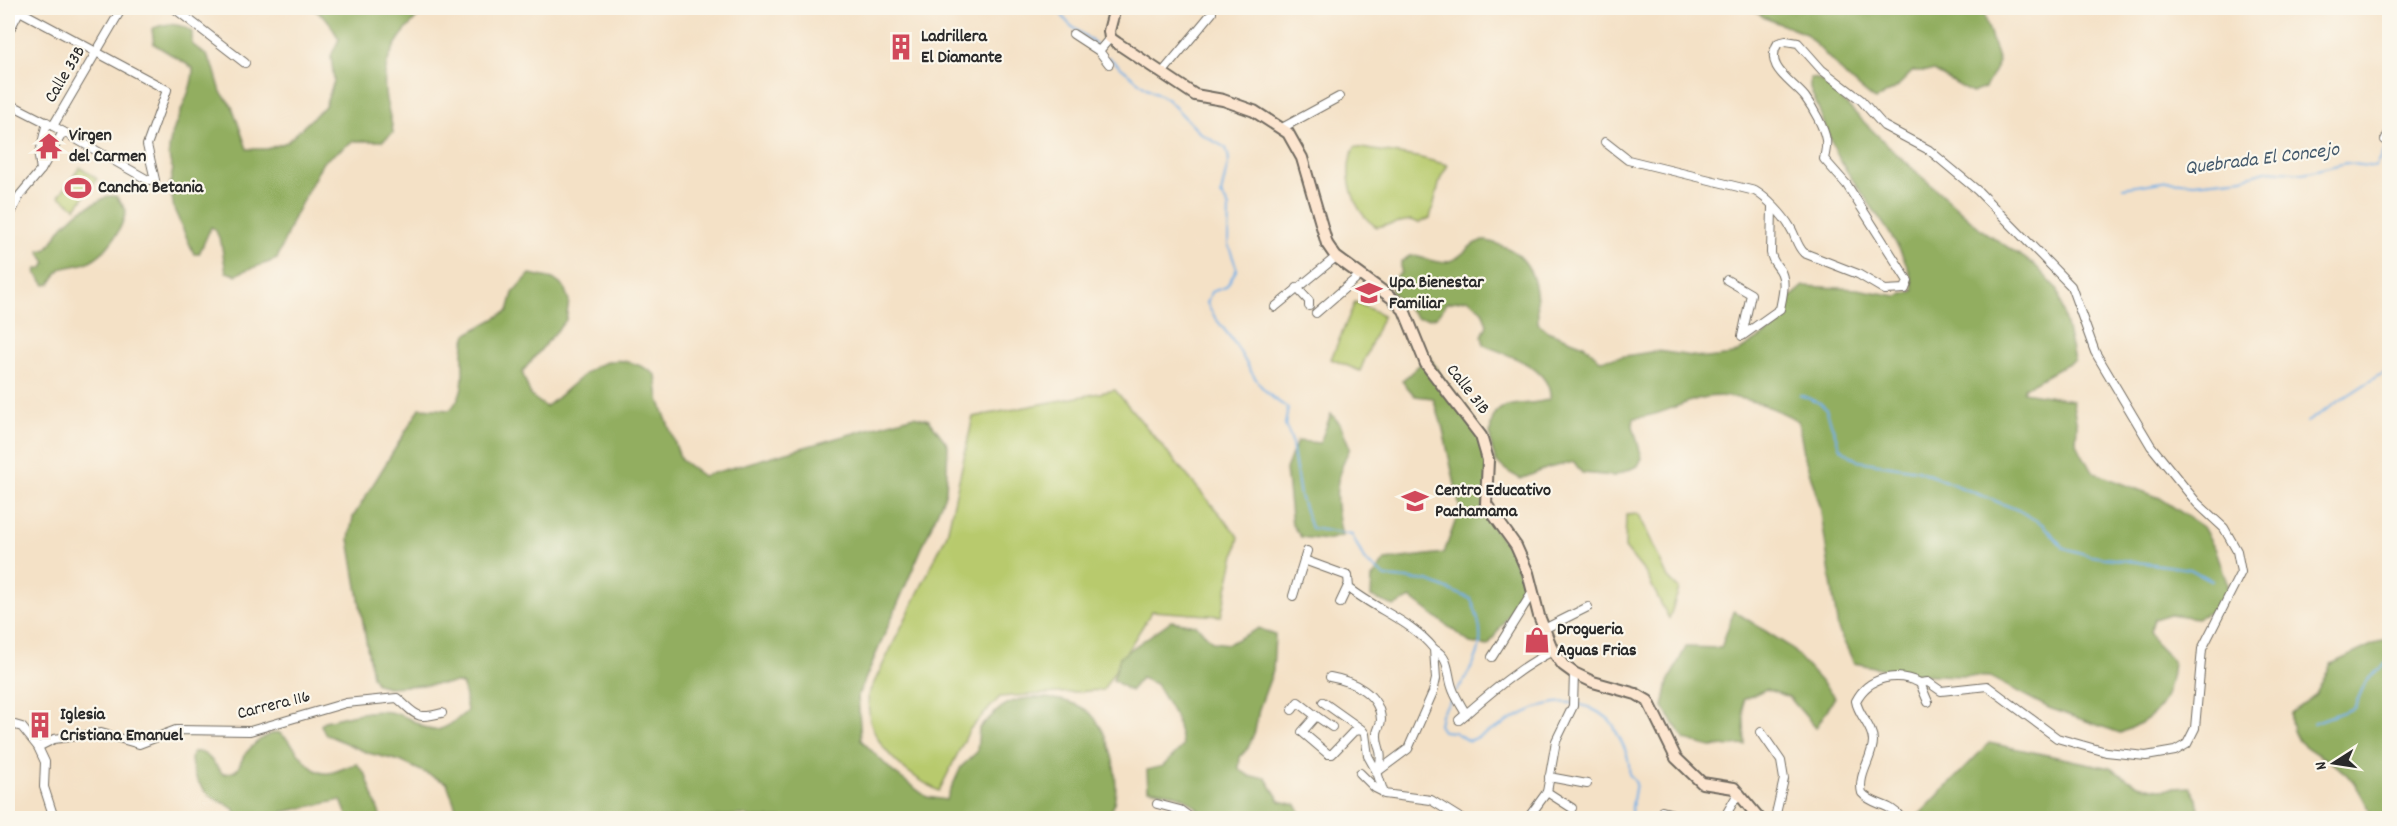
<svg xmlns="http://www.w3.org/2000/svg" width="2397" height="826" viewBox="0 0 2397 826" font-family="Dekko,sans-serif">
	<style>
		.green { fill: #b8ca6d; stroke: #727a4c; stroke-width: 1.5 }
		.forest { fill: #92ae60; stroke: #5e6c46; stroke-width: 1.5 }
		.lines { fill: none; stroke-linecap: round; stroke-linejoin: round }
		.stream { stroke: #75b0e6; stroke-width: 2 }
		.street-casing { stroke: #716b61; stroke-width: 10 }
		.secondary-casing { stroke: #716b61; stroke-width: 14 }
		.street { stroke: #fff; stroke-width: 8 }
		.secondary { stroke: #fce5cf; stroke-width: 10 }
		.labels { text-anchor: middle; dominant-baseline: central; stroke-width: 4.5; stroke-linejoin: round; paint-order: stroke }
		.poi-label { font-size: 18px; font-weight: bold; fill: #2b2b2b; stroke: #fbf7ec; text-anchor: start }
		.street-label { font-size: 18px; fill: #2b2b2b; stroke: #fbf7ec }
		.water-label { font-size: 20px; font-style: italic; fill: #455a6c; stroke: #fbf7ec }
	</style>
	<rect width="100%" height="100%" fill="#fbf7ec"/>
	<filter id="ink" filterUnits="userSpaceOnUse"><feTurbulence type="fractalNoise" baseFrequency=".0167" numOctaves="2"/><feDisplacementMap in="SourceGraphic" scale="12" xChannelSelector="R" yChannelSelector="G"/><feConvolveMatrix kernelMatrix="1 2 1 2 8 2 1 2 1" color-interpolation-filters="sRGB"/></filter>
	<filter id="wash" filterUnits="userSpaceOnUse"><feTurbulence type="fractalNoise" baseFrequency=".008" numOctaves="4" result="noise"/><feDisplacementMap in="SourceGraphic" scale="24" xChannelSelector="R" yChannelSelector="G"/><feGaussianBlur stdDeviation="1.35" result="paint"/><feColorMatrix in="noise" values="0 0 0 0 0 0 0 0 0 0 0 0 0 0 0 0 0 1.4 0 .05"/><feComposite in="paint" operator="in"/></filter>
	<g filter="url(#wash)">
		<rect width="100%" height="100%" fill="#f4e1c6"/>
		<g class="green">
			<path d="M1355,147L1417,157L1448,165L1441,177L1430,218L1419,223L1410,220L1377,227C1353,213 1341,172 1355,147Z"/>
			<path d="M80,167L97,179L76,208L59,196Z"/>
			<path d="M1355,302L1383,315L1360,371L1331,359Z"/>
			<path d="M1115,390L1239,537L1221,616L1152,611L1103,690L1000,697L970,729L939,791C913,778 880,754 871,723C868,715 869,704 868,695L947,534L973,417Z"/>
			<path d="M1639,514L1668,578L1679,589L1669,619L1646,574L1625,548L1626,515Z"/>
		</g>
		<g class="forest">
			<path d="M312,8H427C402,31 381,56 385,92C386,106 392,119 393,133L382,141H353L323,162L293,219L277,259C262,266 250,267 236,275L226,272L221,242L215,229L211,227L199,254H194L174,209L170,184L173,169C157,140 194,100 193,68L154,44L152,29C164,22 181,23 192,32V44L207,56L214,68L221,92L232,106L247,149H267L287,142L325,106L334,81L331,56L339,39L327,19Z"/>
			<path d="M1751,8H1982L1999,62L1985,88L1972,93L1934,71H1913L1896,88L1875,100L1848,78L1806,34L1765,18Z"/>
			<path d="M1810,78H1815L1825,83L1893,151L1983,231L2035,265L2058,290L2074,360L2024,388L2023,392L2072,400L2077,425L2076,443L2092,472L2160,498L2203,527L2216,550L2227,583V594L2217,609L2197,618L2170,614L2154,619L2150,632L2155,643L2173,661C2170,702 2158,718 2120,733L2049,708L1990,677L1909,674L1854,663L1838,629L1820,506L1805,458L1798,421C1768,404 1726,388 1691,401C1671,408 1656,416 1634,418L1633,426L1642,458L1638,466L1614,476L1582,473L1574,462L1548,468L1521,479C1512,474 1500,468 1495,458C1489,444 1486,414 1504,407C1518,402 1535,405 1550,399C1552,367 1507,355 1484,345L1482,336L1487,325L1482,310L1468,299L1446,303C1439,319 1433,319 1417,318L1391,291L1394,278L1401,273V262L1411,255C1421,257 1434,263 1443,262C1459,261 1463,251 1474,244C1482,239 1489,241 1497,244C1535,255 1538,288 1538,323L1547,331L1584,345L1600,360L1657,351L1707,358L1733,355L1780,325L1790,298L1804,286L1857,289L1897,296L1914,291C1908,244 1861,199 1839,158C1827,136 1821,111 1810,89Z"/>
			<path d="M108,196H116L126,210C122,231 107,253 88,262C79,266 69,266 60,269L50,284L45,285L36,273L37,269H42L46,263L39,251L47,249L63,226L78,212Z"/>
			<path d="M530,274L553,279L564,287L569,301L566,320L522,372L531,396L546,407C584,378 604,339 656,375L659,399L681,460L703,476L914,416L929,420L948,445L946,492L858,696L861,740L893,772L927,797L946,800L961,767L977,752L979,728C987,721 997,709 1007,704C1028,693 1073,697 1091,714C1112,735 1125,792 1108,818H751L744,815L693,818H456L458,814L447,783L400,761L368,753L325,734L321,725L324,721C345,717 368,709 389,712C428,718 424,750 467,711L463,685L459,683L388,687L377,684L372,676L349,539L353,517L420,408L450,410C473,385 456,361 467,334L508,311L513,293Z"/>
			<path d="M1429,356L1495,464L1481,511L1511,551L1525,590L1488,646L1470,643L1411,598L1394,606L1371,597L1372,578L1385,560L1444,553L1460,508L1442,425L1433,398L1415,396L1402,381Z"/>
			<path d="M1331,414L1340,424L1350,448C1333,480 1334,500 1342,536L1326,540L1301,537L1292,525L1286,469L1297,441L1320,443Z"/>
			<path d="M1734,611L1789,646L1835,697L1816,728L1789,697L1766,689L1743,700L1745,745L1711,747L1685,740L1663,707L1668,682L1686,647L1721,648Z"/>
			<path d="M1171,621L1196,625L1213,642L1228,644L1259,628L1275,635L1273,671L1259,709L1255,731L1248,748L1240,757L1239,769L1251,777H1265L1280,801L1296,805L1300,812L1310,818H1204C1191,795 1173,793 1148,789L1147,770L1163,766L1183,746L1176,718L1156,684L1141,678L1130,691L1113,680L1120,657Z"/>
			<path d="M2389,637V818H2373C2367,805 2357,784 2347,774C2324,752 2288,751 2291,713L2316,694L2331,664Z"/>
			<path d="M277,732C296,740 306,776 329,773C339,772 347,765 357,764L366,775L381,818H348L341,800L283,812L280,818H237L235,810C227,803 214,800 206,792C197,783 187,763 193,752C208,750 214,765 223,774C244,771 236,766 246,753C254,743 265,735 277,732Z"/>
			<path d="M1989,743L2110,768L2138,785L2159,789L2190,787L2197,799L2200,818H1916Z"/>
		</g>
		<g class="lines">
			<g class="stream">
				<path d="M1059,8C1066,29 1086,33 1100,48"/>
				<path d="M1108,57L1145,87L1167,99L1201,134L1226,148L1229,159L1221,194L1229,208L1228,244L1237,269L1226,287L1211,292L1207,303C1213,318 1224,328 1233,341C1253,371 1254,388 1288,408L1285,425L1291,438L1300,496L1311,528L1352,535L1365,561L1386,577L1428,581L1471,599C1489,641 1480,656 1456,692"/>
				<path d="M2123,188L2168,181L2194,183L2242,178L2269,170L2304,173L2346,163L2375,167L2390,142"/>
				<path d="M1800,395L1820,403L1826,409L1840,448L1858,461L1917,470L2018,510L2044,525L2063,547L2068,549L2091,556L2190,569L2212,581"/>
				<path d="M2307,422L2390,368"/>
				<path d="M1453,697L1441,714L1439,725L1443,731L1454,732L1469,741C1510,726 1547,686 1594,710C1605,716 1611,718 1616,731C1623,744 1631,759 1629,774L1636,783L1630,818"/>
				<path d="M2313,723L2354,708L2366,681L2390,660"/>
			</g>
		</g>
	</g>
	<g filter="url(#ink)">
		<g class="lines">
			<g class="street-casing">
				<g id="street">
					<path d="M174,8L245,63"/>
					<path d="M8,33L21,8"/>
					<path d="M1073,34L1099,51L1109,64"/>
					<path d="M1099,51L1110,38"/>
					<path d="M1162,73L1212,13V8"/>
					<path d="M8,103L53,126L148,180H155L147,145L167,90L14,8"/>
					<path d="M53,126L122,8"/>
					<path d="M1282,128L1339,97"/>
					<path d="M2385,140L2390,131"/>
					<path d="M1605,142L1628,160L1755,191C1767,198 1783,215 1790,227C1796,236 1796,245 1804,253L1858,274L1885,290L1905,289L1908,281L1847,185L1824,159C1825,154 1827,146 1826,140C1824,127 1813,108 1805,97C1792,81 1763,67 1778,43L1786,41L1798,43L1822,70L1861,100L1884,126L1929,150L1978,191L2071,286L2095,352L2151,446L2197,503L2224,528L2237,551L2241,572L2202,649L2195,728L2187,744L2175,751L2146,756L2106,752L2057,738L1987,686L1941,691L1928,682L1920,683"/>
					<path d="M41,170L63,132"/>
					<path d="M8,219L20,195L41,170L39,157L47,122"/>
					<path d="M1727,280L1751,294L1742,336L1780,309C1782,298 1787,281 1780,270C1776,264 1772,261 1771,253L1772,207"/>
					<path d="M1297,288L1309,301V306"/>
					<path d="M1275,307L1336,257"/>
					<path d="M1316,313L1360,275"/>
					<path d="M1307,551L1304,560L1348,576L1349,588C1376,610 1412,621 1434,649L1436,679L1433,692L1408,749L1377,772"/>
					<path d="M1293,596L1304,560"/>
					<path d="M1340,603L1348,586"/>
					<path d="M1544,629L1588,607"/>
					<path d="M1434,649C1450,658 1447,672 1452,687C1455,697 1461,705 1466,714"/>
					<path d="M1492,657L1532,593"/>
					<path d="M1330,677C1353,681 1380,694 1381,720C1381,725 1377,729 1377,734C1376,750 1385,748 1378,771"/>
					<path d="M1323,702L1361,729"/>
					<path d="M1292,710L1298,702L1316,716L1302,732L1328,754H1332L1354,731L1362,730L1365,734L1368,756L1377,772L1384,794L1431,800L1460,818"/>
					<path d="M1316,716L1332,727"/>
					<path d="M1459,720C1488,695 1518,668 1553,651"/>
					<path d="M8,723L22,727L38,747L45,762L44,787L54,818"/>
					<path d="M1761,732L1781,761L1784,779L1775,818"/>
					<path d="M38,747L54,739L101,733L139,744L176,730L250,731L346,703L397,698C417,715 415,720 442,713"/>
					<path d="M1360,773L1375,788L1383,792"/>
					<path d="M1549,777L1587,784"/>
					<path d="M1547,792L1572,808"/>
					<path d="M1157,804L1180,810L1191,818"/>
					<path d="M1662,811L1689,818"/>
					<path d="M1528,818L1547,792L1556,741L1573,706L1574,673"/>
					<path d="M1724,818L1739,792"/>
					<path d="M1901,818C1891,803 1873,806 1862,793C1857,775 1873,758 1873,741C1873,727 1858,715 1856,701C1868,677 1897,671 1920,683L1928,702"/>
				</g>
			</g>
			<g class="secondary-casing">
				<path id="secondary" d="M1115,8L1109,31L1110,38L1117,43L1195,95L1223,100L1254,111L1288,133L1302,158L1327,244L1336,257L1392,298L1404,310L1426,364L1481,436L1488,460L1486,504L1516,546L1528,573L1539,616L1553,651L1563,665L1574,673L1593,682L1636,694L1648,701L1676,758L1702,783L1734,788L1759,818"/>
			</g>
			<use href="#street" class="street"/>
			<use href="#secondary" class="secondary"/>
		</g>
	</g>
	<defs>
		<g id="building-bare" transform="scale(2.07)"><path d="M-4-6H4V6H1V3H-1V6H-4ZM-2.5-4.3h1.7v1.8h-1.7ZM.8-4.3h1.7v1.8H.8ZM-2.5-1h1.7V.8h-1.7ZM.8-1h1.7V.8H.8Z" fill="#d1495b" stroke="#fbf7ec" stroke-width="2.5" paint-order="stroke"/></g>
		<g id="temple-bare" transform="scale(2.07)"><path d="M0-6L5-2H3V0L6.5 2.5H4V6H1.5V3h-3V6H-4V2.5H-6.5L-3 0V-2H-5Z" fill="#d1495b" stroke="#fbf7ec" stroke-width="2.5" paint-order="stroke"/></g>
		<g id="stadium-bare" transform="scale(2.07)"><path d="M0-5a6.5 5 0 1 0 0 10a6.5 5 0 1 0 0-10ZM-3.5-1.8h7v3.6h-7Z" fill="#d1495b" stroke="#fbf7ec" stroke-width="2.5" paint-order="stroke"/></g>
		<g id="school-bare" transform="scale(2.07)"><path d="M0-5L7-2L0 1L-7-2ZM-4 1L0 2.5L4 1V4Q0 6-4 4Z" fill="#d1495b" stroke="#fbf7ec" stroke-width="2.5" paint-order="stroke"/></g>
		<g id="shop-bare" transform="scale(2.07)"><path d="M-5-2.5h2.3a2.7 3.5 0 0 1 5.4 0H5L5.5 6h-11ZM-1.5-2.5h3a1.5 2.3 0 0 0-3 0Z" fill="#d1495b" stroke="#fbf7ec" stroke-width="2.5" paint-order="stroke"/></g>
	</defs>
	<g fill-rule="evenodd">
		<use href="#building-bare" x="901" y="47"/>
		<use href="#temple-bare" x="49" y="146"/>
		<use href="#stadium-bare" x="78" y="188"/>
		<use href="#school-bare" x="1369" y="293"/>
		<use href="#school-bare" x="1415" y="501"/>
		<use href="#shop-bare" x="1537" y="640"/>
		<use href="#building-bare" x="40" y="725"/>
	</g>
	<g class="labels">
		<g class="poi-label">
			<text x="921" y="37">Ladrillera<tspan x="921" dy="21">El Diamante</tspan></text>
			<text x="69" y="136">Virgen<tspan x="69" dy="21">del Carmen</tspan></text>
			<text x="98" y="188">Cancha Betania</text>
			<text x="1389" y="283">Upa Bienestar<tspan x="1389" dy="21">Familiar</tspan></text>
			<text x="1435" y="491">Centro Educativo<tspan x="1435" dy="21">Pachamama</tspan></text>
			<text x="1557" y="630">Drogueria<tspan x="1557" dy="21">Aguas Frias</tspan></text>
			<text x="60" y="715">Iglesia<tspan x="60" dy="21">Cristiana Emanuel</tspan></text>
		</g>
		<g class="street-label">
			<text transform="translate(66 75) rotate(-59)">Calle 33B</text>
			<text transform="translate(1467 390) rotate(52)">Calle 31B</text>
			<text transform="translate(274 706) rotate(-14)">Carrera 116</text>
		</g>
		<g class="water-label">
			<text transform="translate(2262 160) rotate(-7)">Quebrada El Concejo</text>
		</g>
	</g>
	<rect width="2397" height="826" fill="none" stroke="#fbf7ec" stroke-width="30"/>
	<g transform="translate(2334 763) rotate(258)" stroke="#fbf7ec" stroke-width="4.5" paint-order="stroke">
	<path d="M0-4.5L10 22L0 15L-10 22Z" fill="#2b2b2b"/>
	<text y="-9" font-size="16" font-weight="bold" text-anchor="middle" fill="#2b2b2b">N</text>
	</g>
</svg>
